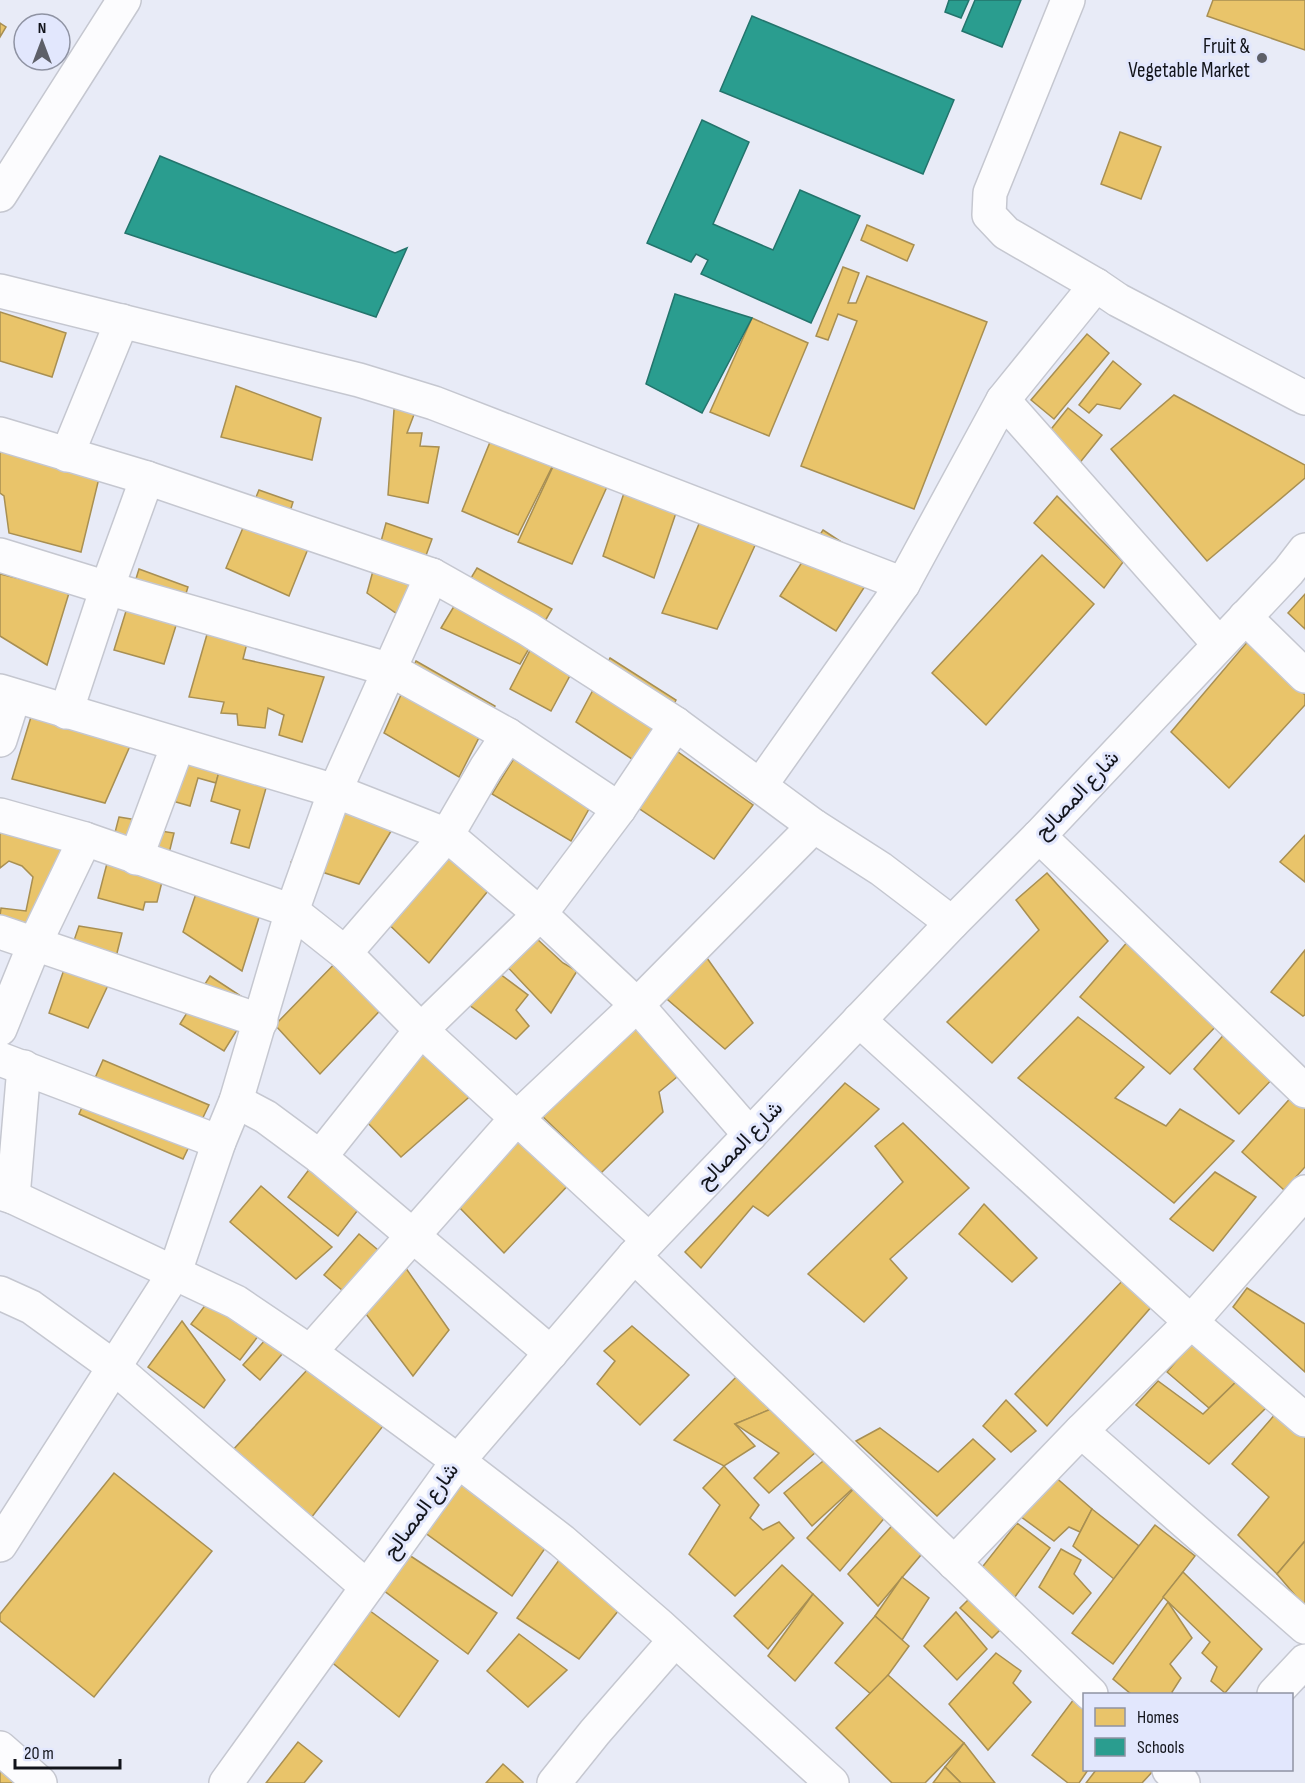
<svg xmlns="http://www.w3.org/2000/svg" width="1305" height="1783" viewBox="0 0 1305 1783" font-family="'Sofia Sans Condensed',Vazirmatn,sans-serif">
	<style>
		.homes { fill: #e9c46a; stroke: #a88f52; stroke-width: 1.5 }
		.schools { fill: #2a9d8f; stroke: #23746c; stroke-width: 1.5 }
		.lines { fill: none; stroke-linecap: round; stroke-linejoin: round }
		.minor-casing { stroke: #c5c7d0; stroke-width: 36 }
		.minor { stroke: #fcfcfe; stroke-width: 33 }
		.poi-dot { fill: #5d5f68; stroke: #e2e7fd; stroke-width: 2 }
		.labels { text-anchor: middle; dominant-baseline: central; stroke-width: 6; stroke-linejoin: round; paint-order: stroke }
		.poi-label { font-size: 21px; fill: #12141b; stroke: #e2e7fd; text-anchor: end }
		.street-label { font-size: 21px; fill: #12141b; stroke: #e2e7fd }
	</style>
	<rect width="100%" height="100%" fill="#e8ebf7"/>
	<g class="homes">
		<path d="M1213,0H1305V50L1207,16Z"/>
		<path d="M0,23L6,27L0,37Z"/>
		<path d="M1120,132L1161,147L1141,199L1101,184Z"/>
		<path d="M867,225L914,245L907,261L861,240Z"/>
		<path d="M843,267L859,273L848,303H856L867,276L987,322L914,509L801,466L857,321L838,314L828,340L816,336Z"/>
		<path d="M0,312L66,333L52,377L0,361Z"/>
		<path d="M752,318L808,343L769,436L710,412Z"/>
		<path d="M1087,334L1109,353L1054,419L1031,400Z"/>
		<path d="M1113,361L1141,384L1120,409L1097,404L1089,413L1079,405Z"/>
		<path d="M236,386L321,418L312,460L221,437Z"/>
		<path d="M1174,395L1305,465V478L1207,561L1111,449Z"/>
		<path d="M395,396L418,404L407,433H422L420,446L439,447L428,503L388,495Z"/>
		<path d="M1068,408L1102,435L1078,465L1044,438Z"/>
		<path d="M499,420L563,445L518,535L462,511Z"/>
		<path d="M0,438L100,474L81,552L9,533L4,496L0,493Z"/>
		<path d="M557,458L611,478L572,564L518,542Z"/>
		<path d="M629,478L681,498L654,578L603,556Z"/>
		<path d="M259,490L293,502L287,521L318,524L289,596L226,568Z"/>
		<path d="M1057,496L1123,562L1104,588L1034,523Z"/>
		<path d="M701,519L757,541L717,629L662,613Z"/>
		<path d="M386,523L432,539L403,618L367,593Z"/>
		<path d="M823,530L878,566L836,631L780,596Z"/>
		<path d="M1042,555L1094,604L986,725L932,673Z"/>
		<path d="M477,568L552,609L520,664L441,628Z"/>
		<path d="M139,569L188,587L164,664L114,650Z"/>
		<path d="M0,574L25,580L69,593L47,665L0,636Z"/>
		<path d="M1305,594V629L1288,613Z"/>
		<path d="M216,603L254,615L243,659L324,677L302,742L279,735L284,715L268,708L265,728L238,725L237,714L221,713L224,702L189,697Z"/>
		<path d="M538,635L581,655L551,711L510,689Z"/>
		<path d="M1249,640L1305,695V705L1229,788L1171,732Z"/>
		<path d="M610,658L676,700L641,765L576,722Z"/>
		<path d="M416,661L495,706L459,777L384,733Z"/>
		<path d="M31,717L130,746L105,803L12,779Z"/>
		<path d="M526,739L603,784L571,841L492,794Z"/>
		<path d="M671,747L753,805L714,859L625,799Z"/>
		<path d="M181,757L220,768L216,783L198,778L190,806L169,800Z"/>
		<path d="M220,768L268,781L249,848L231,843L240,810L211,801Z"/>
		<path d="M335,791L396,823L359,884L291,862Z"/>
		<path d="M119,817L137,820L141,828L174,833L157,902H145L143,910L98,898Z"/>
		<path d="M0,826L66,844L35,943L0,916L1,908L26,911L33,877L22,866L9,861L0,868Z"/>
		<path d="M1305,835V882L1280,862Z"/>
		<path d="M447,845L492,886L429,963L378,914Z"/>
		<path d="M204,870L267,892L242,971L183,932Z"/>
		<path d="M1047,873L1108,941L992,1063L947,1022L1039,930L1016,900Z"/>
		<path d="M79,926L122,933L110,981L88,1028L49,1013Z"/>
		<path d="M536,938L563,963L577,971L551,1013L499,958Z"/>
		<path d="M1129,940L1220,1022L1170,1074L1080,997Z"/>
		<path d="M1305,950V1015L1303,1016L1271,992Z"/>
		<path d="M702,951L753,1023L725,1049L661,994Z"/>
		<path d="M345,953L391,999L320,1074L275,1025Z"/>
		<path d="M492,968L528,995L516,1010L529,1026L516,1039L465,1002Z"/>
		<path d="M210,976L253,1004L224,1051L180,1024Z"/>
		<path d="M1078,1017L1144,1067L1115,1098L1166,1126L1180,1109L1234,1141L1174,1203L1018,1078Z"/>
		<path d="M634,1026L677,1077L659,1092L663,1112L601,1173L538,1112Z"/>
		<path d="M1227,1031L1277,1074L1239,1114L1194,1069Z"/>
		<path d="M422,1039L476,1091L401,1157L360,1115Z"/>
		<path d="M103,1060L209,1105L183,1159L79,1114Z"/>
		<path d="M845,1083L879,1109L768,1216L753,1206L701,1268L685,1252Z"/>
		<path d="M1294,1094L1305,1104V1167L1284,1190L1242,1152Z"/>
		<path d="M903,1123L969,1188L890,1259L907,1278L864,1322L808,1274L903,1182L875,1146Z"/>
		<path d="M522,1135L574,1179L504,1253L456,1204Z"/>
		<path d="M314,1163L364,1202L338,1236L288,1197Z"/>
		<path d="M1215,1172L1256,1197L1213,1251L1170,1219Z"/>
		<path d="M261,1186L332,1247L296,1279L230,1222Z"/>
		<path d="M984,1204L1037,1258L1012,1282L959,1234Z"/>
		<path d="M359,1234L390,1260L348,1295L324,1275Z"/>
		<path d="M403,1264L449,1330L413,1376L366,1314Z"/>
		<path d="M1125,1278L1153,1305L1047,1426L1015,1394Z"/>
		<path d="M1247,1288L1305,1324V1372L1233,1307Z"/>
		<path d="M213,1295L262,1331L240,1360L191,1324Z"/>
		<path d="M182,1321L225,1380L204,1408L148,1367Z"/>
		<path d="M632,1326L689,1375L640,1425L597,1384L615,1361L604,1351Z"/>
		<path d="M266,1339L283,1353L260,1380L243,1365Z"/>
		<path d="M1192,1342L1240,1378L1209,1408L1167,1372Z"/>
		<path d="M308,1369L383,1426L311,1518L231,1452Z"/>
		<path d="M742,1371L776,1407L735,1424L755,1446L724,1466L674,1440Z"/>
		<path d="M1240,1378L1269,1405L1209,1464L1136,1405L1158,1381L1203,1414Z"/>
		<path d="M1006,1400L1036,1431L1011,1452L983,1426Z"/>
		<path d="M776,1407L824,1445L769,1493L754,1478L779,1453L735,1424Z"/>
		<path d="M1277,1412L1305,1436V1541L1277,1574L1238,1535L1269,1497L1232,1464Z"/>
		<path d="M880,1428L938,1472L973,1439L995,1459L937,1516L856,1441Z"/>
		<path d="M833,1453L863,1479L812,1526L784,1493Z"/>
		<path d="M724,1466L759,1505L750,1518L763,1530L779,1522L794,1538L735,1596L689,1554L720,1505L703,1488Z"/>
		<path d="M114,1473L212,1551L94,1697L0,1621V1614Z"/>
		<path d="M1053,1475L1092,1509L1080,1532L1069,1527L1054,1541L1020,1516Z"/>
		<path d="M863,1479L892,1509L840,1571L807,1538Z"/>
		<path d="M459,1480L548,1544L512,1596L424,1532Z"/>
		<path d="M1092,1509L1139,1546L1114,1579L1073,1546Z"/>
		<path d="M900,1517L931,1543L878,1606L848,1574Z"/>
		<path d="M1017,1523L1050,1548L1012,1601L976,1575Z"/>
		<path d="M1155,1525L1195,1556L1113,1664L1072,1633Z"/>
		<path d="M1305,1541V1607L1277,1574Z"/>
		<path d="M1061,1549L1081,1560L1074,1574L1091,1593L1073,1614L1039,1587Z"/>
		<path d="M409,1555L497,1613L468,1654L383,1590Z"/>
		<path d="M562,1556L623,1605L579,1659L517,1618Z"/>
		<path d="M782,1565L813,1594L768,1649L734,1616Z"/>
		<path d="M1183,1572L1262,1649L1225,1693L1211,1681L1217,1667L1202,1653L1210,1642L1163,1597Z"/>
		<path d="M902,1577L929,1598L902,1640L875,1616Z"/>
		<path d="M813,1594L843,1623L795,1681L768,1656Z"/>
		<path d="M972,1596L1003,1627L992,1638L960,1608Z"/>
		<path d="M1168,1602L1192,1638L1170,1664L1181,1678L1172,1692L1173,1694H1131L1113,1679Z"/>
		<path d="M362,1605L438,1661L399,1717L329,1660Z"/>
		<path d="M956,1612L987,1649L957,1680L924,1646Z"/>
		<path d="M875,1616L909,1646L873,1696L835,1663Z"/>
		<path d="M519,1634L567,1670L528,1707L487,1671Z"/>
		<path d="M996,1653L1021,1671L1013,1683L1031,1702L988,1750L949,1704Z"/>
		<path d="M888,1675L964,1743L925,1783H892L836,1728Z"/>
		<path d="M1080,1691L1084,1697V1770H1088L1079,1783H1068L1032,1755Z"/>
		<path d="M298,1742L322,1761L304,1783H266Z"/>
		<path d="M964,1743L995,1783H961L945,1767Z"/>
		<path d="M503,1764L523,1782V1783H486Z"/>
		<path d="M945,1767L961,1783H933Z"/>
		<path d="M0,1770L17,1783H0Z"/>
		<path d="M1096,1770H1154L1142,1783H1086Z"/>
	</g>
	<g class="schools">
		<path d="M949,0H969L961,18L945,12Z"/>
		<path d="M975,0H1021L1002,47L962,31Z"/>
		<path d="M752,16L954,100L923,174L720,91Z"/>
		<path d="M702,120L749,142L713,224L773,250L800,190L860,216L811,323L701,274L708,260L696,254L691,262L647,243Z"/>
		<path d="M160,156L395,253L407,248L376,317L125,233Z"/>
		<path d="M675,294L752,318L702,413L646,384Z"/>
	</g>
	<g class="lines">
		<g class="minor-casing">
			<g id="minor">
				<path d="M1068,0L990,193L989,215L1006,233L1096,285L1118,300L1305,398"/>
				<path d="M0,195L124,0"/>
				<path d="M0,291L359,380L434,403L903,584"/>
				<path d="M1003,400L1219,644"/>
				<path d="M0,434L147,478L432,575L528,629L676,724L814,826L881,869L952,923"/>
				<path d="M67,455L122,321"/>
				<path d="M0,555L107,588L391,670L508,735L619,809L540,914L421,1030L320,1157"/>
				<path d="M1245,617L1305,676"/>
				<path d="M0,691L335,791L447,835L540,914L637,1005L750,1135"/>
				<path d="M66,712L107,588L147,478"/>
				<path d="M0,740L14,696"/>
				<path d="M760,786L903,584L1003,400L1096,285"/>
				<path d="M619,809L676,724"/>
				<path d="M0,815L85,839L292,911L345,953L421,1030L649,1240"/>
				<path d="M1039,836L1305,1091"/>
				<path d="M136,858L178,745"/>
				<path d="M0,932L261,1021"/>
				<path d="M345,953L447,835L486,768L508,735"/>
				<path d="M859,1020L1191,1322L1305,1420"/>
				<path d="M0,1029L35,943L85,839"/>
				<path d="M0,1059L219,1142"/>
				<path d="M236,1101L266,1117L320,1157L551,1353"/>
				<path d="M0,1193L13,1197L236,1302L310,1352L458,1461L562,1541L659,1625L832,1783"/>
				<path d="M13,1197L24,1067"/>
				<path d="M634,1256L1091,1694"/>
				<path d="M0,1293L31,1307L114,1367L367,1587"/>
				<path d="M310,1352L516,1119L637,1005L814,826"/>
				<path d="M1081,1431L1305,1627"/>
				<path d="M0,1545L175,1272L219,1142L236,1101L292,911L335,791L432,575"/>
				<path d="M954,1563L1081,1431L1191,1322L1305,1192"/>
				<path d="M1274,1694L1305,1661"/>
				<path d="M0,1748L40,1783"/>
				<path d="M1169,1770L1183,1783"/>
				<path d="M226,1783L458,1461L634,1256L952,923L1039,836L1288,572L1305,550"/>
				<path d="M554,1783L595,1732L675,1640"/>
			</g>
		</g>
		<use href="#minor" class="minor"/>
	</g>
	<circle class="poi-dot" cx="1262" cy="58" r="6"/>
	<g class="labels">
		<g class="poi-label">
			<text x="1250" y="46">Fruit &amp;<tspan x="1250" dy="24">Vegetable Market</tspan></text>
		</g>
		<g class="street-label">
			<text transform="translate(1077 795) rotate(-47)">شارع المصالح</text>
			<text transform="translate(740 1145) rotate(-46)">شارع المصالح</text>
			<text transform="translate(421 1511) rotate(-54)">شارع المصالح</text>
		</g>
	</g>
	<rect x="1083" y="1693" width="210" height="78" fill="#e2e7fd" stroke="#8f93a3" stroke-width="1.5"/>
	<rect x="1095" y="1708" width="30" height="18" fill="#e9c46a" stroke="#8f93a3" stroke-width="1.5"/>
	<text x="1137" y="1723" font-size="18" fill="#12141b">Homes</text>
	<rect x="1095" y="1738" width="30" height="18" fill="#2a9d8f" stroke="#8f93a3" stroke-width="1.5"/>
	<text x="1137" y="1753" font-size="18" fill="#12141b">Schools</text>
	<g transform="translate(42 42)"><circle r="28" fill="#e2e7fd" stroke="#8f93a3" stroke-width="1.5"/>
	<path d="M0-4.5L10 22L0 15L-10 22Z" fill="#5d5f68"/>
	<text y="-9" font-size="16" font-weight="bold" text-anchor="middle" fill="#12141b">N</text>
	</g>
	<path d="M15 1759v9h105v-9" fill="none" stroke="#12141b" stroke-width="3"/>
	<text x="24" y="1759" font-size="18" fill="#12141b" stroke="#e2e7fd" stroke-width="4.5" paint-order="stroke">20 m</text>
</svg>
